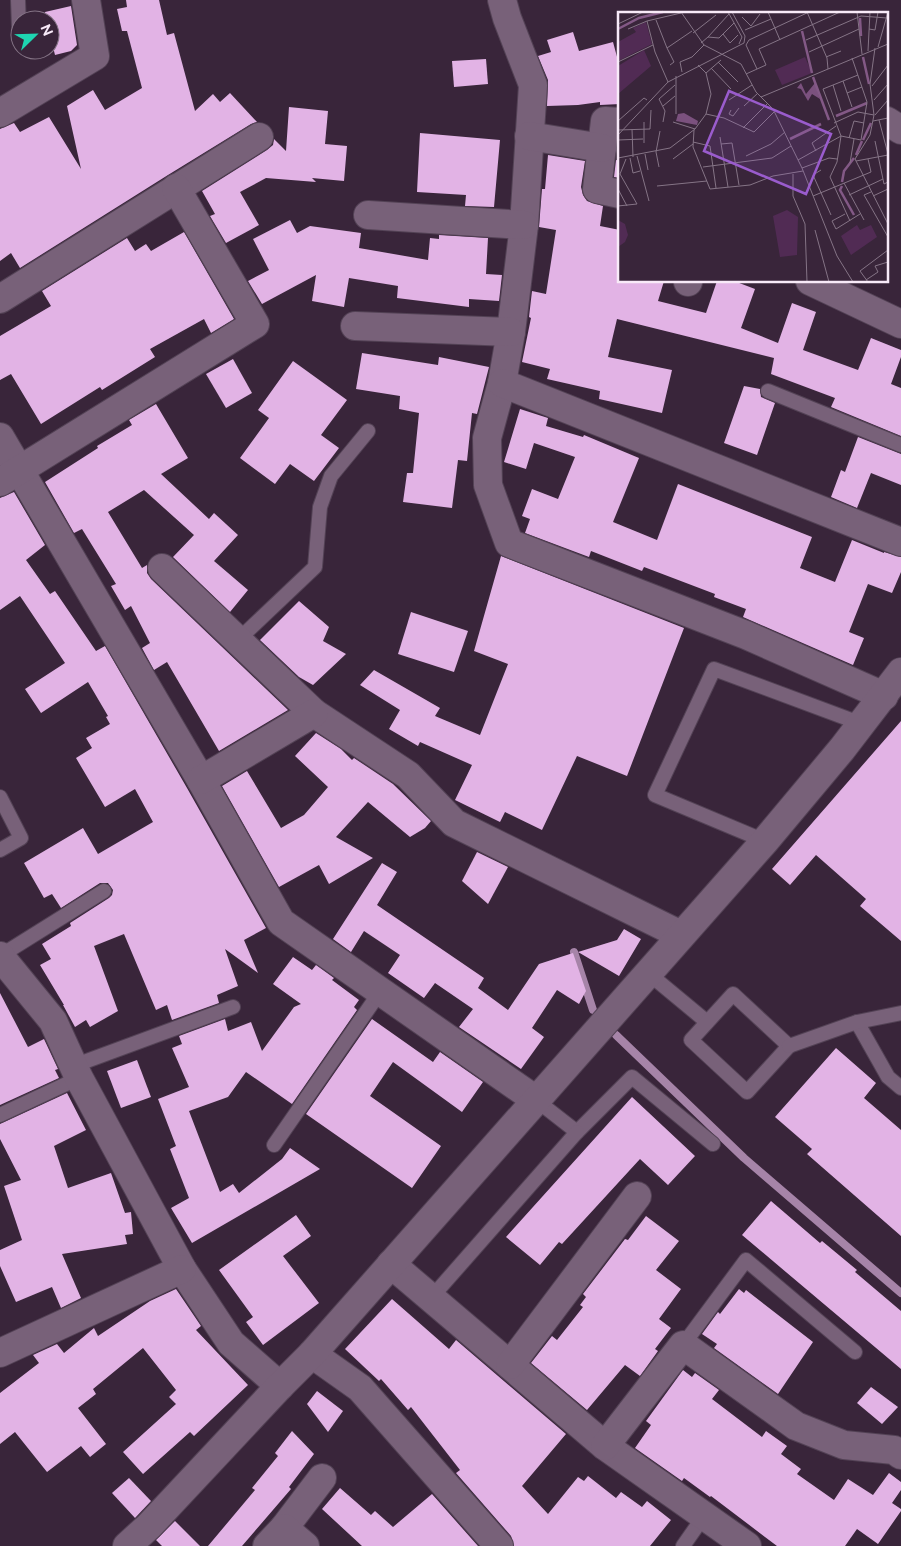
<svg xmlns="http://www.w3.org/2000/svg" width="901" height="1546" viewBox="0 0 901 1546" font-family="Raleway,sans-serif">
	<style>
		.lines { fill: none; stroke-linecap: round; stroke-linejoin: round }
		.stream { stroke: #a684a8; stroke-width: 8 }
		.building { fill: #e2b3e5 }
		.service-casing { stroke: #534255; stroke-width: 16 }
		.minor-casing { stroke: #534255; stroke-width: 30 }
		.tertiary-casing { stroke: #534255; stroke-width: 30 }
		.service { stroke: #786179; stroke-width: 14 }
		.minor { stroke: #786179; stroke-width: 28 }
		.tertiary { stroke: #786179; stroke-width: 28 }
		.inset-river { fill: none; stroke: #835986; stroke-width: 2.5 }
		.inset-road { fill: none; stroke: #857486; stroke-width: 1 }
		.view { fill: #9a5ccd; fill-opacity: 0.15; stroke: #9a5ccd; stroke-width: 2.5 }
		.inset-edge { fill: none; stroke: #f8eaf8; stroke-width: 2.5 }
	</style>
	<rect width="100%" height="100%" fill="#39253a"/>
	<g class="lines">
		<g class="stream">
			<path d="M574,952L593,1010"/>
			<path d="M616,1035L744,1158L901,1293"/>
		</g>
	</g>
	<g class="building">
		<path d="M126,0H159L167,35L174,33L195,111L213,94L220,102L230,93L257,122L251,124L168,175L20,268L11,253L0,261V129L14,123L20,132L49,117L81,169L67,106L93,90L105,110L142,88L127,31H122L117,9L127,7Z"/>
		<path d="M71,6L77,45L71,51L55,55L50,35V20H46L45,12Z"/>
		<path d="M573,32L579,51L613,42L620,68V104L600,105V102L578,105L547,106L548,80L538,56L551,52L547,40Z"/>
		<path d="M486,59L488,84L454,87L452,61Z"/>
		<path d="M289,107L328,111L325,144L347,146L344,181L312,178L316,182L266,178L240,192L259,225L226,243L210,216L215,214L202,191L267,150L273,145L274,139L286,151Z"/>
		<path d="M420,133L500,140L494,207L465,206L466,195L417,192Z"/>
		<path d="M548,155L585,161L581,187L583,195L587,201L603,206L600,226L620,230V281H664L658,301L706,313L717,281H734L755,289L741,328L778,343L792,303L816,312L803,350L858,370L871,338L901,350V357L891,384L901,388V436L831,407L835,398L771,374L774,358L617,319L608,357L672,370L662,413L599,399L600,391L547,379L550,369L522,362L531,318L529,317L532,291L546,294L556,230L539,227L542,189H545Z"/>
		<path d="M616,160L620,161V178L614,177Z"/>
		<path d="M290,220L297,233L310,226L361,233L359,248L428,260L430,238L439,239V235L488,238L486,274L502,275L499,301L469,299V307L397,298L398,286L349,278L344,307L312,301L316,275L262,304L248,281L269,270L253,239Z"/>
		<path d="M184,232L234,319L211,333L204,319L150,349L155,357L102,390L100,387L41,424L11,374L0,380V336L51,306L42,291L127,238L135,251L146,244L151,251Z"/>
		<path d="M362,353L438,365L439,357L489,367L477,414L472,413L467,461L458,460L452,508L403,502L407,473H413L419,413L399,409L400,396L356,389Z"/>
		<path d="M233,359L252,393L226,408L206,374Z"/>
		<path d="M293,361L347,400L321,435L339,448L314,481L290,464L275,484L240,458L269,418L258,410Z"/>
		<path d="M744,386L760,389L761,397L775,403L757,455L724,443Z"/>
		<path d="M156,404L188,458L161,474L209,519L214,513L238,535L214,561L248,590L230,612L173,557L194,535L144,490L108,512L142,568L147,565V573L151,579L288,710L219,751L167,662L154,670L142,648L150,643L131,606L125,610L111,586L116,584L82,529L74,533L45,482L98,448L97,446L132,425L129,420Z"/>
		<path d="M520,409L548,418L546,426L583,437L584,435L639,458L613,522L657,540L678,484L812,537L800,568L835,582L852,540L884,553V552L901,557V572L892,593L868,584L849,632L864,638L853,665L743,617L746,609L714,597L715,594L644,567L642,571L591,551L589,557L525,533L530,519L522,516L532,489L558,499L575,457L534,443L526,469L504,462Z"/>
		<path d="M858,437L901,454V485L871,473L857,508L831,497L841,470L845,472Z"/>
		<path d="M14,492L45,545L26,560L50,594L55,591L96,651L105,646L187,788L266,928L244,940L258,973L225,949L238,986L217,995L219,1003L172,1020L167,1005L156,1010L124,934L94,946L118,1011L90,1027L86,1020L75,1027L63,1005H64L40,965L51,959L42,944L71,926L70,923L109,898L112,895L113,890L108,883H100L61,908L52,894L44,898L24,863L83,828L98,854L153,822L135,789L105,807L76,758L92,748L86,738L110,724L106,717L108,716L88,682L41,713L25,689L65,663L20,596L0,610V498Z"/>
		<path d="M501,556L684,628L627,776L577,756L542,830L505,812L500,822L455,800L472,765L420,742L418,746L389,729L400,710L360,685L374,670L440,708L435,716L480,735L508,664L474,651Z"/>
		<path d="M299,601L329,627L323,641L346,654L313,685L299,677L260,640Z"/>
		<path d="M411,612L468,631L454,672L398,654Z"/>
		<path d="M901,721V941L860,906L866,899L816,855L790,885L772,869Z"/>
		<path d="M316,733L341,749L352,760L354,758L393,784L431,821L425,828L410,837L368,802L336,837L373,858L329,884L319,865L279,887L222,786L247,771L281,828L304,815L328,787L295,756Z"/>
		<path d="M477,852L508,867L488,904L462,881Z"/>
		<path d="M382,863L397,872L377,905L484,978L478,988L508,1010L539,964L573,953L586,991L579,1004L557,990L532,1028L544,1037L521,1069L459,1027L473,1009L435,983L424,998L388,973L400,955L364,931L351,952L333,939Z"/>
		<path d="M624,929L641,939L619,976L578,952L617,940Z"/>
		<path d="M293,957L312,970L316,965L334,978L332,980L359,1000L354,1007L357,1010L292,1104L246,1072L228,1097L189,1111L220,1192L233,1184L239,1193L282,1159L290,1148L320,1169L192,1243L171,1208L189,1198L170,1149L176,1146L158,1099L189,1087L172,1048L182,1044L179,1036L225,1019L228,1031L251,1022L262,1051L294,1007L301,1004L273,984Z"/>
		<path d="M0,993L28,1047L44,1039L58,1069L55,1070L59,1078L0,1105Z"/>
		<path d="M372,1019L433,1062L440,1052L483,1082L462,1112L393,1062L370,1096L441,1146L412,1188L306,1114Z"/>
		<path d="M836,1048L876,1083L864,1098L901,1130V1236L807,1154L812,1149L775,1117Z"/>
		<path d="M137,1060L151,1097L121,1108L107,1071Z"/>
		<path d="M67,1093L86,1130L54,1146L68,1188L111,1173L125,1213L131,1212L133,1234L125,1235L127,1244L62,1254L81,1298L61,1308L52,1287L16,1302L0,1266V1250L22,1240L4,1186L21,1180L0,1139V1124Z"/>
		<path d="M632,1097L695,1156L668,1185L640,1159L562,1244L559,1242L540,1265L506,1237Z"/>
		<path d="M771,1201L820,1243L822,1241L857,1270L855,1272L901,1311V1369L742,1235Z"/>
		<path d="M296,1215L311,1236L283,1256L319,1303L263,1345L246,1322L253,1317L219,1270Z"/>
		<path d="M646,1216L679,1241L656,1270L681,1289L659,1319L671,1328L655,1349L658,1351L640,1376L625,1365L587,1410L531,1363L552,1336L557,1340L583,1307L580,1305L586,1297L583,1294L625,1239L628,1240Z"/>
		<path d="M176,1289L201,1326L196,1330L248,1385L194,1436L190,1432L143,1474L123,1452L176,1404L169,1397L176,1390L143,1348L93,1389L96,1394L78,1408L106,1444L90,1457L81,1446L47,1472L15,1432L0,1444V1393L39,1363L33,1355L57,1344L64,1353L94,1328L98,1336L150,1301Z"/>
		<path d="M739,1289L744,1293L746,1290L813,1342L778,1394L714,1348L717,1344L702,1334L718,1312L720,1314Z"/>
		<path d="M392,1299L449,1349L456,1340L566,1434L522,1486L548,1514L578,1477L584,1481L588,1476L616,1498L621,1492L642,1507L647,1501L671,1520L650,1546H514L511,1536L456,1473L460,1470L411,1407L408,1410L381,1379L379,1381L345,1349Z"/>
		<path d="M683,1370L692,1377L695,1373L719,1390L712,1399L762,1437L766,1431L787,1446L781,1454L801,1469L797,1474L834,1500L848,1479L873,1495L889,1473L901,1482V1490L892,1503L901,1509V1511L878,1544L857,1529L845,1546H777L711,1496L710,1497L684,1478L682,1481L635,1448L651,1425L646,1421Z"/>
		<path d="M871,1387L898,1407L882,1424L857,1403Z"/>
		<path d="M317,1391L343,1411L328,1432L307,1404Z"/>
		<path d="M292,1431L314,1454L289,1487L291,1489L242,1546H208L255,1490L252,1488L278,1456L275,1453Z"/>
		<path d="M129,1478L151,1501L135,1518L112,1493Z"/>
		<path d="M340,1488L371,1515L375,1511L393,1527L432,1494L478,1546H362L322,1509Z"/>
		<path d="M175,1521L200,1546H162L156,1540Z"/>
	</g>
	<g class="lines">
		<g class="service-casing">
			<g id="service">
				<path d="M18,0L19,27"/>
				<path d="M768,391L901,445"/>
				<path d="M238,640L315,567L320,507L331,476L368,431"/>
				<path d="M0,797L21,838L0,850"/>
				<path d="M765,841L655,795L714,669L862,724"/>
				<path d="M0,956L104,891"/>
				<path d="M648,973L707,1022"/>
				<path d="M733,994L789,1046L747,1092L691,1040Z"/>
				<path d="M857,1022L888,1077L901,1088"/>
				<path d="M789,1046L857,1022L901,1013"/>
				<path d="M73,1066L233,1007"/>
				<path d="M536,1100L577,1132L632,1077L713,1144"/>
				<path d="M0,1115L79,1078"/>
				<path d="M274,1145L380,992"/>
				<path d="M431,1298L577,1132"/>
				<path d="M683,1345L746,1260L855,1352"/>
				<path d="M683,1546L704,1516"/>
			</g>
		</g>
		<g class="minor-casing">
			<g id="minor">
				<path d="M502,0L507,18L533,85L524,225L511,332L502,383L487,438L488,485L509,543L746,635L884,696"/>
				<path d="M0,113L95,56L86,0"/>
				<path d="M887,121L901,130"/>
				<path d="M620,122L605,121L597,189L620,194"/>
				<path d="M529,136L602,148"/>
				<path d="M368,215L524,225"/>
				<path d="M810,281L901,324"/>
				<path d="M688,282V281"/>
				<path d="M0,299L259,137"/>
				<path d="M355,326L511,332"/>
				<path d="M502,383L901,542"/>
				<path d="M0,437L201,780L281,922L536,1100"/>
				<path d="M0,482L255,324L176,188"/>
				<path d="M162,568L314,713L408,775L454,823L681,935"/>
				<path d="M201,780L314,713"/>
				<path d="M0,956L53,1021L79,1078L182,1269L231,1343L280,1386"/>
				<path d="M391,1264L605,1446L747,1546"/>
				<path d="M0,1353L182,1269"/>
				<path d="M312,1354L360,1388L499,1546"/>
				<path d="M510,1365L637,1196"/>
				<path d="M605,1446L683,1345L796,1426L844,1445L894,1450L901,1455"/>
				<path d="M284,1528L322,1478"/>
				<path d="M267,1546L284,1528L305,1546"/>
			</g>
		</g>
		<g class="tertiary-casing">
			<path id="tertiary" d="M127,1546L149,1526L280,1386L312,1354L765,841L842,749L901,672"/>
		</g>
		<use href="#service" class="service"/>
		<use href="#minor" class="minor"/>
		<use href="#tertiary" class="tertiary"/>
	</g>
	<g transform="translate(618 12)">
		<rect width="270" height="270" fill="#39253a"/>
		<path d="M183,71L188,82L197,71L202,87L194,82L190,89L183,77L179,76ZM66,101L80,109L79,113L58,109L60,102Z" fill="#7b517e"/>
		<path d="M28,10L34,32L0,49V30L18,20L15,16Z" fill="#512b54"/>
		<path d="M26,38L33,54L0,82V54ZM187,45L194,61L164,73L157,58ZM169,198L180,205L179,243L162,245L155,204ZM0,208L7,212L10,223L7,230L0,235ZM239,213L242,218L253,213L259,225L233,243L223,224Z" fill="#512b54"/>
		<path class="inset-river" d="M242,6L243,24M0,17L21,6L45,0M184,19L194,61M245,45L251,72M195,65L211,108M218,104L249,91M172,127L203,112M245,128L253,111M238,143L244,129M224,170L226,159L236,146M224,174L222,178L236,203"/>
		<path class="inset-road" d="M63,0L86,33L123,52L138,80L155,97L184,156L219,244L235,270M110,0L124,25L121,32M150,0L162,28M189,0L209,46L210,57M239,0L244,42M124,5L133,14L142,2M38,8L49,36L74,19M0,12L25,0M10,17L29,9M251,17L257,18L260,0M127,18L153,7M75,21L98,3M105,22L112,31L120,23M90,25L111,2M188,28L243,4L269,6M83,31L90,25L101,26L116,11M260,35L270,0M49,36L56,50L52,53M257,36L252,72L256,103L252,123L237,147L270,212M250,39L252,0M191,40L241,17M208,45L223,39M234,46L249,90L243,128M0,50L35,33M100,50L120,70M93,56L113,77M139,57L128,33L131,28L191,0M64,60L62,50L74,45L86,33M88,61L103,48M128,62L148,53L141,37L222,0M225,69L234,95M50,70L37,40L29,9L63,1M215,73L223,99M254,74L270,53M229,81L244,75M143,85L270,32M111,88L134,73M256,88L270,72M45,94L57,84M126,94L140,81M113,98L111,102L115,104L121,96M58,102V64M88,102L106,106L136,120L156,100M257,103L270,88M261,108L270,142M0,109L26,86L29,88M255,109L270,106M26,110V131M45,110L47,99L41,87L57,73M55,110L77,117M216,111L240,100L256,103M125,116L150,91M14,117L15,145M0,118L32,117L33,98M76,118L75,135L92,177L132,173L155,164L185,159M0,123L50,70L126,31L127,24L114,0M102,125L110,175M231,126L236,109L246,111M0,128L25,127M257,129L266,172L270,170M75,130L92,134L98,176M103,132L114,131L121,173M198,139L194,131L218,114M27,142L30,158M19,144L31,189M128,144L153,132L167,120M0,146L52,136L77,117L88,102L93,82L88,61L80,53M12,146L15,161L22,159M55,147L75,132M180,148L223,124L243,128M238,149L270,143M232,151L236,127M41,155L38,140L42,119M85,155L154,146L173,134M184,156L211,146L219,147M203,158L195,163L213,203M175,162V184L187,212L189,270M226,171L246,208M39,174L89,169M0,177L9,194M253,180L246,183L270,225M231,183L265,167M195,184L253,160L250,147M255,184L270,177M0,194L19,192L2,162L8,147M227,202L214,209L218,217L242,202M232,209L212,165L219,150L223,124L205,77L240,63M197,218L211,270M248,268L260,260L257,254L270,250M250,270L242,259L270,238"/>
		<path class="view" d="M111,79L213,122L188,182L86,139Z"/>
		<rect width="270" height="270" class="inset-edge"/>
	</g>
	<g transform="translate(35 35) rotate(67)"><circle r="24" fill="#39253a" stroke="#857486"/>
	<path d="M0-4L9 19L0 12L-9 19Z" fill="#1ed5b1"/>
	<text y="-8" font-size="14" font-weight="bold" text-anchor="middle" fill="#f8eaf8">N</text>
	</g>
</svg>
